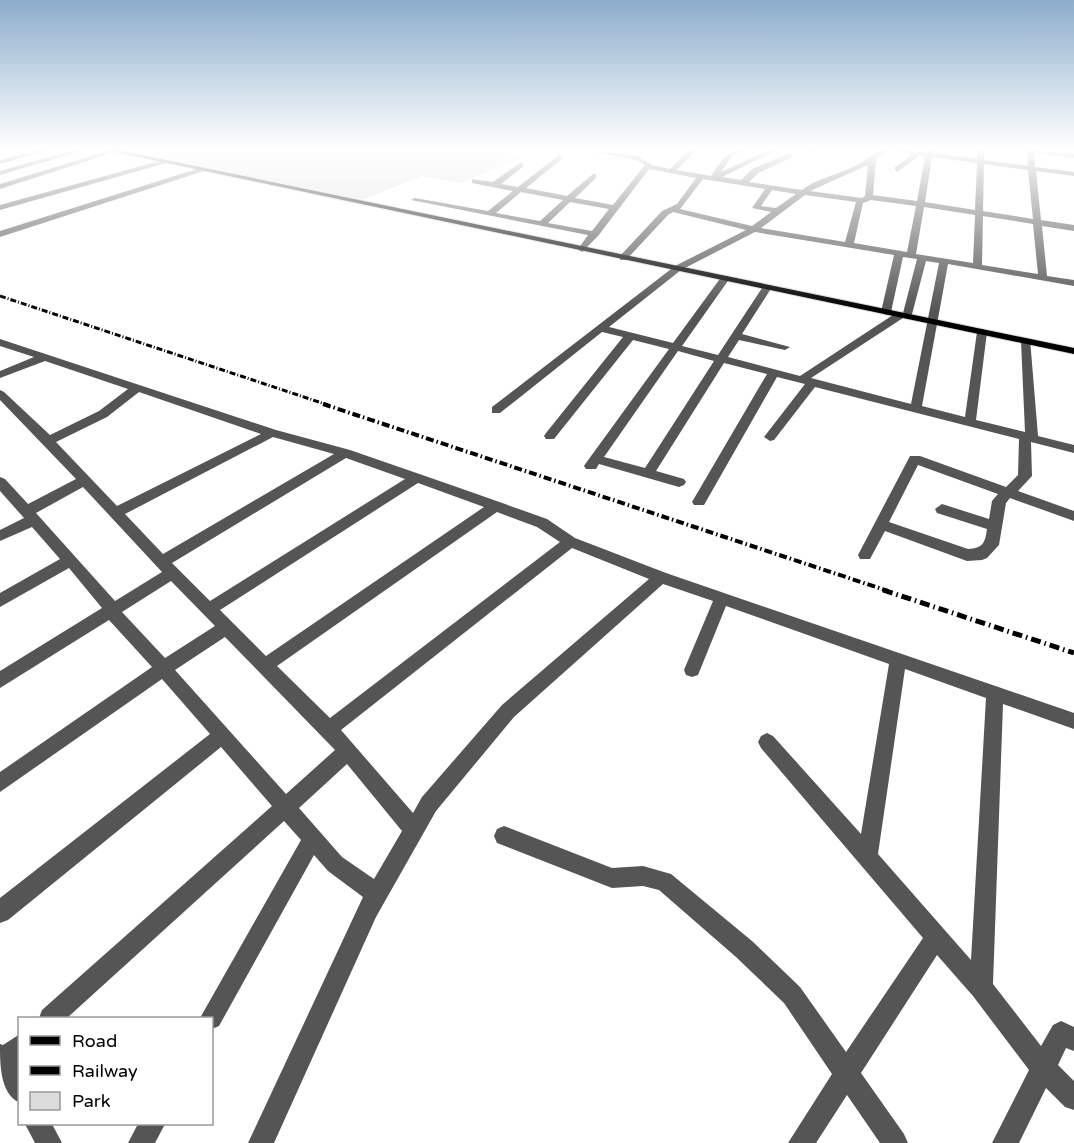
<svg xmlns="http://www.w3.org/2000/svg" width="1074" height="1143" viewBox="0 0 1074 1143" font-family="'Varela Round',sans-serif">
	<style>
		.green { fill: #dcdcdc }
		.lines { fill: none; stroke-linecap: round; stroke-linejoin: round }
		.major-casing { stroke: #dbdbdb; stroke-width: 2 }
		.minor { fill: #555; fill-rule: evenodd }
		.major { fill: #000; fill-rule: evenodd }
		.rail-far2 { stroke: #000; stroke-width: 3; stroke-dasharray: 6 2 1 2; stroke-linecap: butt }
		.rail-far1 { stroke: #000; stroke-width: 4; stroke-dasharray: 8 3 1.5 3; stroke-linecap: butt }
		.rail { stroke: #000; stroke-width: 5; stroke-dasharray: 10 4 1.5 4; stroke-linecap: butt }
	</style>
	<rect width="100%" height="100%" fill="#fff"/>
	<path class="green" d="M121,150H514L508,152L521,158L459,183L422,176L361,200Z"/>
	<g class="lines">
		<g class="major-casing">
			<path id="major" d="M105,150H118L1074,348V354Z"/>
		</g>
		<g class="minor">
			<path d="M0,150H7L0,152Z"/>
			<path d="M38,150H49L0,164V160Z"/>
			<path d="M74,150H85L0,175V171Z"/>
			<path d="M111,150L118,151L0,189V184Z"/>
			<path d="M584,150L638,156L652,165L670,169L689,150H696L677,170L711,176C721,162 726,149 744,150L732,156L721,172L769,150H777L722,177L741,180L752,169L790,153L793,157L758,173L749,182L802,190C820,176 844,174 862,162C871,156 877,150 887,150L876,159L873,195L917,201L925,156L920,155L897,172L894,168L913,154L894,150L926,152L927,150H933V153L977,159L978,150H984V160L1028,166L1027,150L1074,154V158L1034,153L1035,167L1074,172V176L1036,171L1041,220L1074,225V231L1042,226L1047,276L1074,280V286L948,264L922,406L965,417L977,332L982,329L987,332L976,420L1025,432L1021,341L1022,339H1030L1038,436L1074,445V453L1031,442L1032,476L1018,491L1074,511V521L1010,498L1006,503L999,545L987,558L982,560L967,561L885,531L870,559H860L858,555L910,456H920L1006,487L1018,475L1019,439L815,387L774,440L770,441L764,437L805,384L777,377L704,505H694L692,502L767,374L724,363L656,471L684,479L686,482L684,485L679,487L599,464L596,469H586L584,466L586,463L669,349L633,340L554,439H546L544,436L546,433L623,337L602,332L500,413H492V407L675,266L746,230L673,212L668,215L626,260H620V256L662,211L677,204L696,178L649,169L598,236L582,252L578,249L588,235L411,200L415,198L488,211L513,191L472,183V179L493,182L521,162L524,166L501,184L518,187L560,154L563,158L526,188L567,196L593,174H596V178L575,198L613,205L645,165L636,160ZM932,157L977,163L975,210L925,202ZM984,164L1028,170L1033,219L983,211ZM868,165L865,196L862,198L810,191ZM703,179L765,189L752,208L771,212L752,226L680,209ZM772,190L796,194L776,208L761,206ZM521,192L563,200L540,221L496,213ZM805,195L856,202L845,242L761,228ZM871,200L916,206L907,252L854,243L863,203ZM570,202L609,209L592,231L548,223ZM924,207L975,215L973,263L916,254ZM983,216L1033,224L1038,274L982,265ZM755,232L894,255L881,312L886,315L891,312L903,257L917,259L903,313H896L800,376L728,357L739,340L785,350L790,347L742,334L772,287L770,285H764L718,355L682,346L730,278L728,276H722L673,343L609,327L681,270ZM926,261L939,263L911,404L811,378L903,318H911ZM678,351L714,361L645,468L604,457ZM918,465L998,494L992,501L989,519L942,504L935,509L937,513L987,529C985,543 983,548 968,549L889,522Z"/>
			<path d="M809,150H818L812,153Z"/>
			<path d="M163,160L170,162L0,210V205Z"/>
			<path d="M200,168L207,170L0,237V231Z"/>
			<path d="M0,339L276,430L350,450L454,486L547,519L575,538L666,573L1074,713V729L1003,704L993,984L1041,1046L1053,1025L1061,1021L1074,1027V1051L1066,1048L1058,1065L1074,1081V1110L1065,1107L1046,1088L1019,1143H992L1029,1070L973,996L937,955L861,1073L904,1134L908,1143H880L847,1095L816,1143H788L832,1074L784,1003L736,957L659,890L643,886L612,888L497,843L494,836L497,829L504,826L612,868L643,866L671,874L752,941L800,987L846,1052L923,938L761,748L758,742L761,736L767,733L773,736L861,834L889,664L726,606L698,675L692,677L686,675L684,670L713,601L663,584L514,717L436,811L376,917L274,1143H248L363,897L328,871L314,855L219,1026L212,1029V1018H200L301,840L284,821L67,1018H39L42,1010L272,806L221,747L8,920L0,923V898L210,734L162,679L0,792V772L152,667L109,620L0,688V671L102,608L69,568L0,607V593L60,559L32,527L0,541V530L24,518L0,491V477L5,479L28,504L76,479L0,400V390L4,392L50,435L99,411L128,389L45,361L0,378V371L34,357L0,346ZM139,392L261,434L117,506L56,442L107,417ZM273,437L334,454L163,554L125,514ZM346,458L405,479L210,601L172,563ZM418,483L484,507L266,656L220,610ZM83,487L162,572L115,601L36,513ZM497,512L537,527L560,542L330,718L277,666ZM572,548L649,579L502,705L422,797L413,813L341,730ZM171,581L215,626L165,658L122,612ZM225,637L335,750L286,794L175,670ZM905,669L986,698L971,960L878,854ZM347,764L402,831L374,879L342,857L299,808Z"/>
			<path d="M20,1034V1103C0,1094 0,1065 0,1044L3,1045Z"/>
			<path d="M25,1124H52L62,1143H35Z"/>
			<path d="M138,1124H165L155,1143H128Z"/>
		</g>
		<use href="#major" class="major"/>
		<path class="rail-far2" d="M0,296L328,405"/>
		<path class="rail-far1" d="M323,404L888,591"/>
		<path class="rail" d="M883,590L1074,653"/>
	</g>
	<linearGradient id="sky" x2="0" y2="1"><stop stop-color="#8cadcc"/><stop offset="0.48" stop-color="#fff"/><stop offset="1" stop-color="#fff" stop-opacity="0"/></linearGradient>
	<rect width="1074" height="310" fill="url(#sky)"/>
	<rect x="18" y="1017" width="195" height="108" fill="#ffffff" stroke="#999999" stroke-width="1.5"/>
	<rect x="30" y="1036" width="30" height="9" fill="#000000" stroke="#999999" stroke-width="1.5"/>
	<text x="72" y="1047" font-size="18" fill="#000000">Road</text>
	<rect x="30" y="1066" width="30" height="9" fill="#000000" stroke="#999999" stroke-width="1.5"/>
	<text x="72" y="1077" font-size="18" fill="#000000">Railway</text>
	<rect x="30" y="1092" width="30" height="18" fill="#dcdcdc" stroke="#999999" stroke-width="1.5"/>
	<text x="72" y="1107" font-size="18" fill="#000000">Park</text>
</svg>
